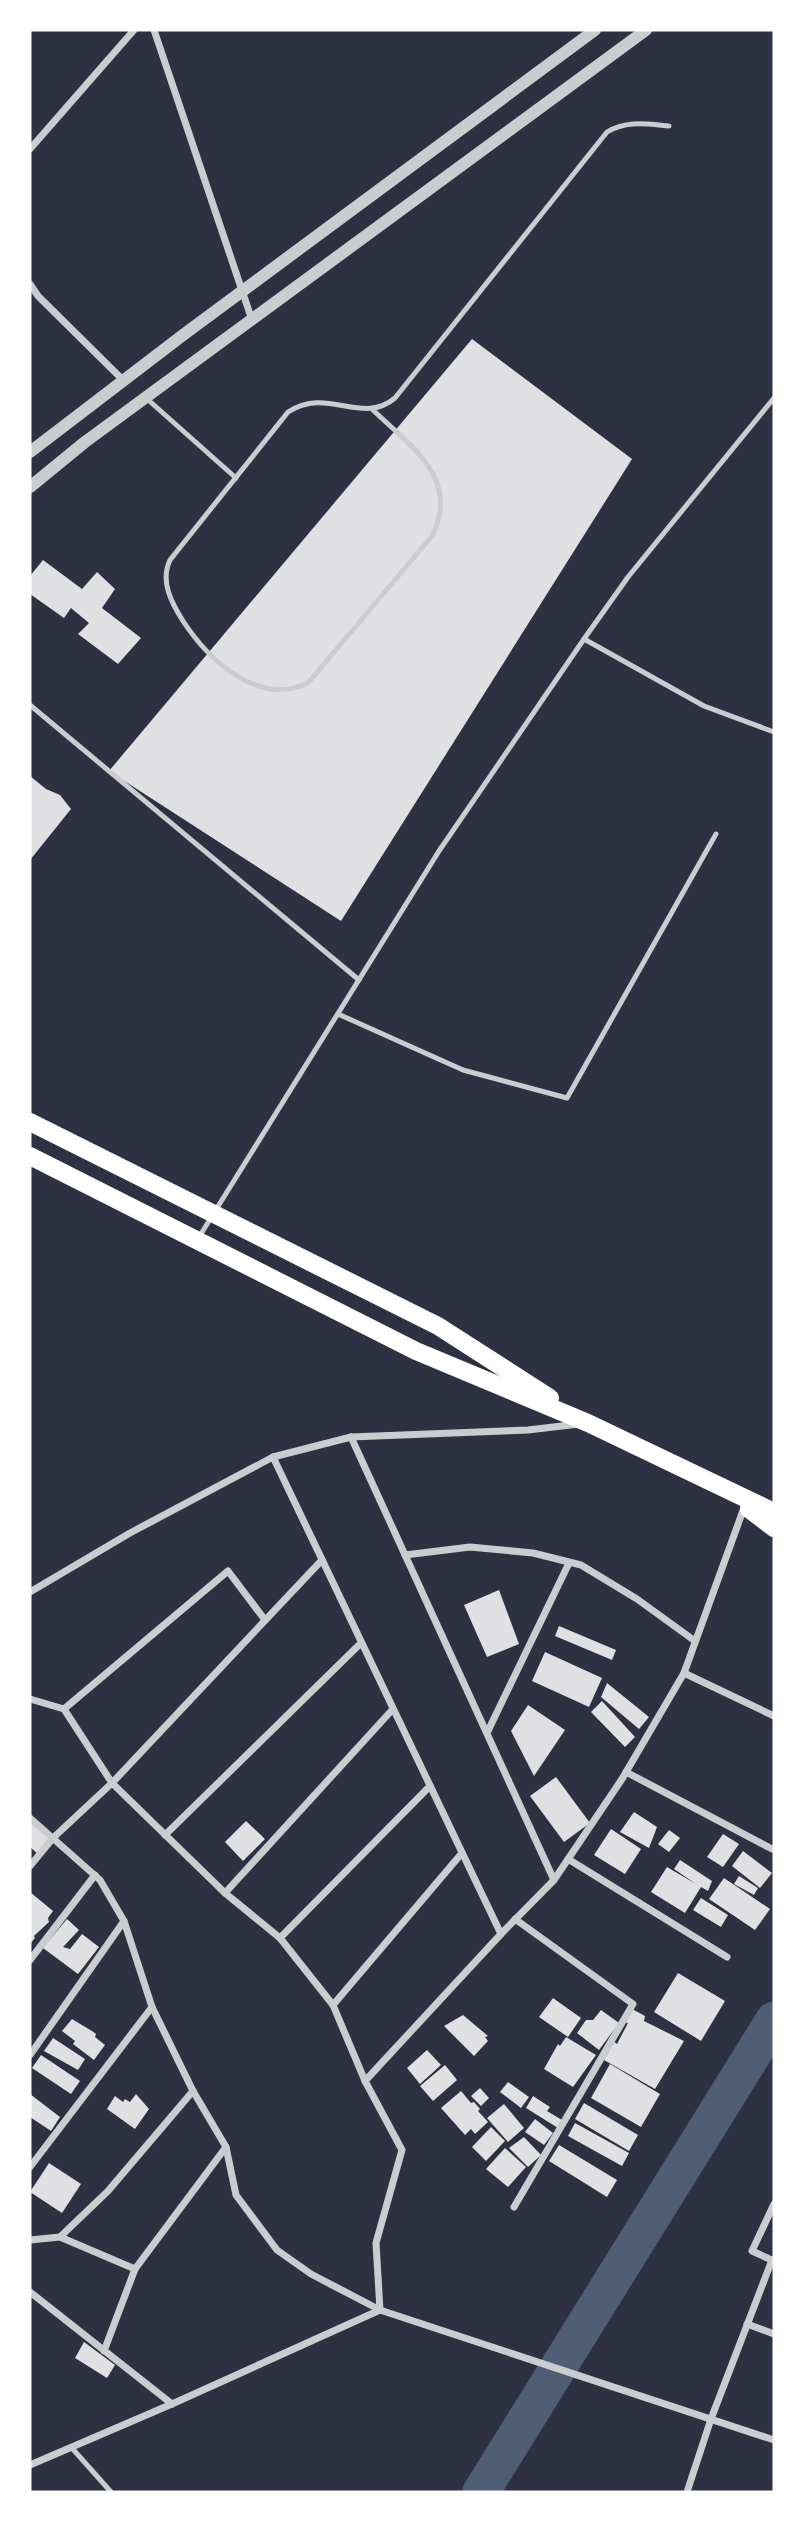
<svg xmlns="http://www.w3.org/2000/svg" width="804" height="2522" viewBox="0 0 804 2522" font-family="'Fira Sans',sans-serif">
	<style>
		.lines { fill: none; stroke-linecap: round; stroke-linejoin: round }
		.river { stroke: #4f5d75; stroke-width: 37 }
		.building { fill: #e0e0e3 }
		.service { stroke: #caccd0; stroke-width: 5 }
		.minor { stroke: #caccd0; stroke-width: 7 }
		.tertiary { stroke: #caccd0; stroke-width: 12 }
		.primary { stroke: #fff; stroke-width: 18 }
	</style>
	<rect width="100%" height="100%" fill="#2d3142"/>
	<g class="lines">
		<path class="river" d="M481,2492L774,2020"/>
	</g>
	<g class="building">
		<path d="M472,339L632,459L341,921L109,771Z"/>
		<path d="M43,560L82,589L97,572L115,589L102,608L141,638L118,664L78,634L89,623L71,608L64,618L30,594V576Z"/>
		<path d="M30,776L46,789L60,795L71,809L30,860Z"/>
		<path d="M499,1590L519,1644L487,1657L464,1605Z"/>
		<path d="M559,1626L616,1650L612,1660L555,1636Z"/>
		<path d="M545,1652L602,1678L589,1707L532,1681Z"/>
		<path d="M607,1683L649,1717L639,1729L601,1697Z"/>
		<path d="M602,1701L635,1737L625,1747L591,1712Z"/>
		<path d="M528,1705L565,1730L534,1776L511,1731Z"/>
		<path d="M556,1777L590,1823L564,1842L530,1796Z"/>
		<path d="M634,1812L657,1827L649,1848L620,1832Z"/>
		<path d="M30,1821L51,1839L38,1854L30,1847Z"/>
		<path d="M246,1821L265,1839L243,1861L225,1842Z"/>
		<path d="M611,1829L641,1849L625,1874L594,1855Z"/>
		<path d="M669,1830L680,1838L669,1852L658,1844Z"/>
		<path d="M723,1834L739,1844L723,1867L707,1857Z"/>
		<path d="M743,1851L772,1873L760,1888L732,1866Z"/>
		<path d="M680,1860L712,1881L708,1891L701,1887L685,1913L651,1892L667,1867L696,1884L674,1869Z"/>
		<path d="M739,1876L758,1888L754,1895L734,1884Z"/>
		<path d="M724,1878L770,1909L755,1930L709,1899Z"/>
		<path d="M30,1892L53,1911L48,1918L49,1922L34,1936L35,1938L30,1944Z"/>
		<path d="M701,1898L728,1915L721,1927L693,1910Z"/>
		<path d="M67,1919L79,1930L63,1947L70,1949L82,1934L99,1947L78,1974L43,1948Z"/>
		<path d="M678,1973L725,2001L701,2041L654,2012Z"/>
		<path d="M553,1998L581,2018L568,2037L539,2017Z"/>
		<path d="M632,2009L645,2016L644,2021L684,2041L655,2089L604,2060L614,2042L617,2044L628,2023L624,2022Z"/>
		<path d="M601,2010L619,2023L599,2050L577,2033L586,2020H593Z"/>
		<path d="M463,2015L488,2036L485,2037L488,2041L474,2056L444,2026Z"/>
		<path d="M72,2019L92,2031L96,2034L95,2037L105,2045L94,2060L73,2044L75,2041L62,2031Z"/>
		<path d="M566,2037L596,2055L573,2087L544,2069L558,2044L560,2046Z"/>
		<path d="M53,2038L85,2059L78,2070L44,2051Z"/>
		<path d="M427,2050L441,2065L420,2084L407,2068Z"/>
		<path d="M41,2055L80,2081L71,2094L32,2068Z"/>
		<path d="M610,2064L660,2094L641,2127L591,2098Z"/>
		<path d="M445,2065L457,2080L433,2101L420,2086Z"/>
		<path d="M508,2082L529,2097L521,2108L500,2092Z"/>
		<path d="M480,2088L489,2098L481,2106L471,2096Z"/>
		<path d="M461,2091L471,2103L474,2102L480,2109L478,2111L488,2122L475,2134L471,2129L465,2135L441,2108Z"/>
		<path d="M30,2094L60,2117L51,2131L30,2117Z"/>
		<path d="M136,2094L149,2109L135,2129L107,2109L115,2096L123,2102L125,2099L130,2102Z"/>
		<path d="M533,2096L550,2107L547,2111L562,2120L558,2128L526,2108Z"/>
		<path d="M584,2103L638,2135L629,2151L575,2119Z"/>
		<path d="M504,2104L524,2128L508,2142L487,2118Z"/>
		<path d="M535,2119L553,2133L544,2145L525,2132Z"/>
		<path d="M575,2123L629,2153L622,2166L568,2136Z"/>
		<path d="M491,2127L505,2141L486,2161L472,2147Z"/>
		<path d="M524,2137L541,2155L528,2167L509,2148Z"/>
		<path d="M559,2145L617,2180L607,2197L549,2161Z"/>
		<path d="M505,2148L526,2167L508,2187L486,2169Z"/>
		<path d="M49,2163L81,2184L62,2213L30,2192Z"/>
		<path d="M84,2342L115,2365L107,2378L75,2358Z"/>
	</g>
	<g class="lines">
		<g class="service">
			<path d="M146,398L236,478"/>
			<path d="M373,410C410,446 461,478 432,536L308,683C257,707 208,659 183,621C171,602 160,581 170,560L288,412C328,386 362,426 395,398L607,132C626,120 647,124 669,126"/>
			<path d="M584,639L704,706L774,732"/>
			<path d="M30,705L359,980"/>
			<path d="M338,1014L463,1070L567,1098L716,834"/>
			<path d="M199,1237L439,851L584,639L628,577L774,398"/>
			<path d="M71,2447L111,2492"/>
		</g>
		<g class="minor">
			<path d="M154,30L252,320"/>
			<path d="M30,149L134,30"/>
			<path d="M30,284L38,296L123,380"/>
			<path d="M351,1437L554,1880"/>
			<path d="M273,1457L501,1934L365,2081L402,2150L376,2243L380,2310"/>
			<path d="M405,1555L470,1547L533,1553L581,1565L637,1599L695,1641"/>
			<path d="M30,1592L130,1533L273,1457L351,1437L528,1430L579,1424"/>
			<path d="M684,1673L774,1716"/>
			<path d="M30,1699L64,1709L112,1783L225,1893L280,1938L333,2005L365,2081"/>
			<path d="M64,1709L228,1571L265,1620"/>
			<path d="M487,1733L569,1563"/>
			<path d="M626,1772L774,1850"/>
			<path d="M30,1818L100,1880L124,1921L152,2007L193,2091L226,2147L135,2269L104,2351"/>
			<path d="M165,1835L361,1643"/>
			<path d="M568,1859L727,1957"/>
			<path d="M30,1866L53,1838L112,1783L322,1560"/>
			<path d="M225,1893L393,1709"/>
			<path d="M501,1934L554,1880L622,1779L684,1673L745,1505"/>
			<path d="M280,1938L430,1786"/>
			<path d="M30,1960L95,1875"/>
			<path d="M333,2005L462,1853"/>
			<path d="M30,2055L124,1921"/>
			<path d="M226,2147L236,2195L277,2250L311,2274L380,2310"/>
			<path d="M30,2167L152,2007"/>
			<path d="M514,2207L633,2004L515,1919"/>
			<path d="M60,2237L135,2269"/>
			<path d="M30,2240L60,2237L108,2191L193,2091"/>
			<path d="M774,2261L752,2251L774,2204"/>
			<path d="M30,2292L172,2404"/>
			<path d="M747,2324L774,2334"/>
			<path d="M30,2465L172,2404L380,2310L774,2440"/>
			<path d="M687,2492L711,2419L772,2260"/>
		</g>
		<g class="tertiary">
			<path d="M30,452L183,335L595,30"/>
			<path d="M30,487L85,442L646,30"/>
		</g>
		<g class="primary">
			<path d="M30,1122L438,1326L550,1398"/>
			<path d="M30,1156L416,1351L588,1423L774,1512"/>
			<path d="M749,1509L774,1528"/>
		</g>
	</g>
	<rect width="804" height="2522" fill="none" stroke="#ffffff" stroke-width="63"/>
</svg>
